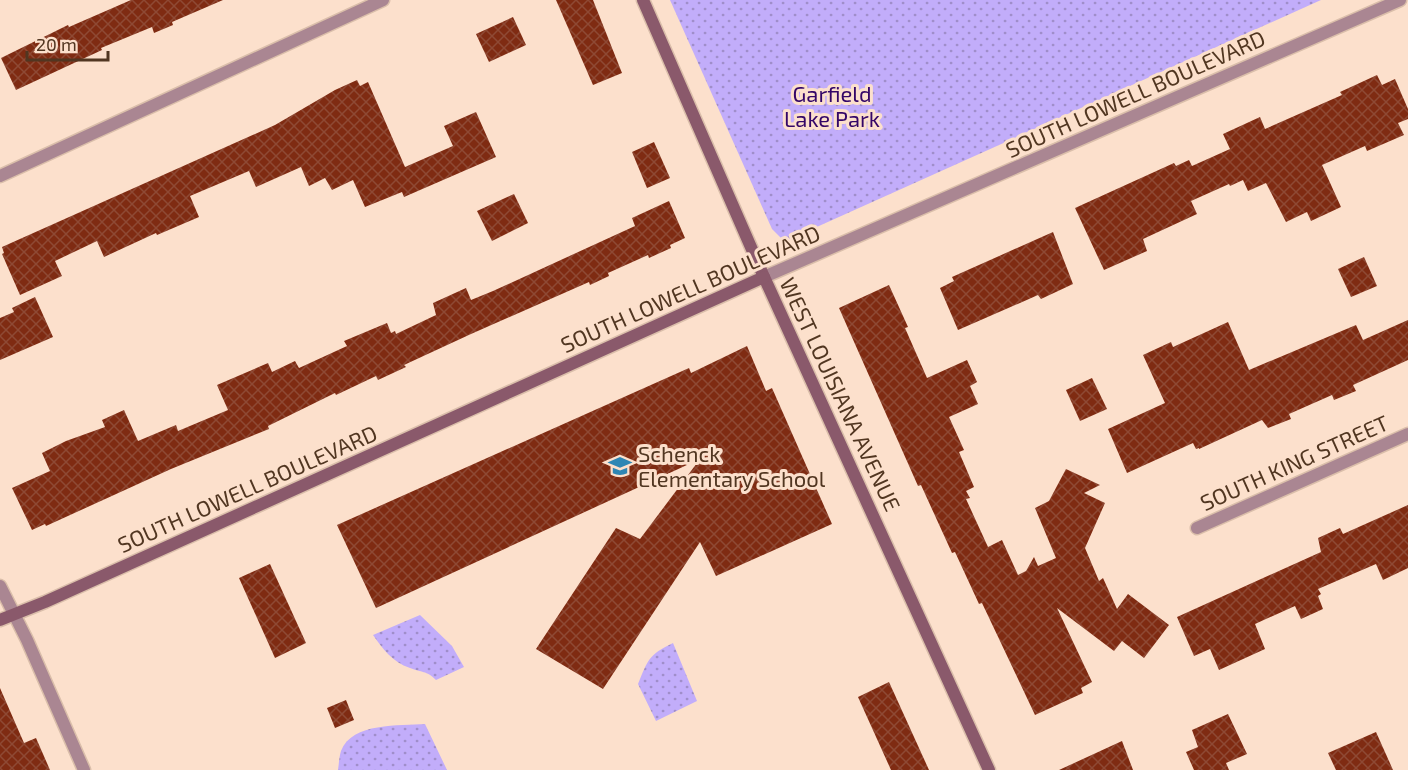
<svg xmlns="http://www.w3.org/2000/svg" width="1408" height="770" viewBox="0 0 1408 770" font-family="'Exo 2',sans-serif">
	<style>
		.green { fill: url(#green-dots) }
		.building { fill: url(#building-cross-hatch) }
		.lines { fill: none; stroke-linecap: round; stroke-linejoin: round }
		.street-casing { stroke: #dabeaa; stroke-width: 15 }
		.secondary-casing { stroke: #dabeaa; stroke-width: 15 }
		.street { stroke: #aa8692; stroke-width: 12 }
		.secondary { stroke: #8a596b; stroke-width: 12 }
		.labels { text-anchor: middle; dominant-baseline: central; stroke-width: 6; stroke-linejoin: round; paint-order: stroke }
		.park-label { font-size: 22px; fill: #340667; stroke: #fce0cc }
		.street-label { font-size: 22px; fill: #513621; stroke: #fce0cc }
		.poi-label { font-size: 22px; fill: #513621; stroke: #fce0cc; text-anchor: start }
	</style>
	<defs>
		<pattern id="green-dots" width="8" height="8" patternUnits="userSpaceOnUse" patternTransform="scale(1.5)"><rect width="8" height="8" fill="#c2adfa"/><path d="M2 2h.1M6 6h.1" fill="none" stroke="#a08eca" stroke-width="1.8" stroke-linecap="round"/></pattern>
		<pattern id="building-cross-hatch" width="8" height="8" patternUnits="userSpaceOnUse" patternTransform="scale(1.5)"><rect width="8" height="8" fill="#7f2b12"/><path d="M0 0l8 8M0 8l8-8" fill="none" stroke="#8e4934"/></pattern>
	</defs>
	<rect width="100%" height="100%" fill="#fce0cc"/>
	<g class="green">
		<path d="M670,0H1321L790,239L783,240L772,229Z"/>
		<path d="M420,615L452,646L464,667L436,680C426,670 422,673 410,668C392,662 383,649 373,635Z"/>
		<path d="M673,643L697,701L656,721L638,684C648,660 648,655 673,643Z"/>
		<path d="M425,724L447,770H338C339,764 339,757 341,751C352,722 400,726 425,724Z"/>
	</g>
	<g class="building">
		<path d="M131,0H223L172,22L173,25L154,33L152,27L101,48L102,50L16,90L1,58L68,25L69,27Z"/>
		<path d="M556,0H593L622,73L593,85Z"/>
		<path d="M513,17L526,45L489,62L476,34Z"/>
		<path d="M1377,75L1382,85L1395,79L1408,109V119L1398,123L1404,135L1367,151L1365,146L1322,165L1341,207L1311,221L1307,212L1286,222L1266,183L1248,191L1243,180L1230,186L1229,184L1191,201L1197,214L1143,239L1147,251L1104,270L1075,208L1174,163L1176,166L1189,160L1192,166L1230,149L1223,134L1260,117L1265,129L1342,95L1340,92Z"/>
		<path d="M357,80L360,86L368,82L405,167L453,146L444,126L476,112L496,157L404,197L402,192L365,207L353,180L332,190L325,178L309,186L301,167L256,187L249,171L190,196L199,217L157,235L156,233L104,257L97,241L55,261L62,276L20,295L2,254L4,253L2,247L275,125L335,90Z"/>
		<path d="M654,142L670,178L647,188L632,152Z"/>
		<path d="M514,194L528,223L492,241L477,211Z"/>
		<path d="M669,201L685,238L670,245L671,248L649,258L648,255L608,273L609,276L590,285L589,282L471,334L404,365L406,367L378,380L376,376L336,395L335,393L268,426L269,429L171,469L46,526L45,524L32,530L12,488L50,471L42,453L66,441L105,427L102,420L124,410L138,441L176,425L178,431L228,410L217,385L268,363L272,372L295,361L299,368L347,346L344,341L387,323L391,333L395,331L396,334L436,315L433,303L466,288L471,300L493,291L635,226L632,218Z"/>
		<path d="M1053,232L1073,284L1041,299L1038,295L958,330L940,288L954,281L952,277Z"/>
		<path d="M1364,257L1377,286L1351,297L1338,269Z"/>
		<path d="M889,285L908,327L905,328L927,378L967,360L977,382L970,386L978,404L949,417L964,450L959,452L974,487L966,491L970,498L966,499L988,547L1002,540L1018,575L1026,571L1034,557L1038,566L1056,558L1035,508L1049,501L1066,469L1100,485L1084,493L1105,503L1085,548L1099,581L1103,578L1117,609L1128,594L1169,625L1144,658L1122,641L1114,651L1057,608L1092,682L1081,688L1083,693L1035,715L982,603L979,604L955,552L952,553L921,485L918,486L839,308Z"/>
		<path d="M35,297L53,337L0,360V318L14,312L12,308Z"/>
		<path d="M1408,320V360L1353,385L1356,391L1334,400L1332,395L1289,414L1291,419L1268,428L1262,420L1199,449V448L1196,449L1193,443L1127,473L1108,429L1165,403L1143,355L1171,342L1173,347L1228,322L1249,370L1356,325L1363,340Z"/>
		<path d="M747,346L766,391L772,388L832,524L716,576L700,542L603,689L536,649L616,528L640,539L700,459L376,608L337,525L689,368L691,373Z"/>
		<path d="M1092,378L1107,409L1080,421L1066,390Z"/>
		<path d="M1408,505V568L1383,580L1376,564L1318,589L1321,594L1318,596L1323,609L1301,619L1295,606L1255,624L1265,649L1219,670L1210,649L1194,656L1177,617L1321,552L1318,538L1340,528L1343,534Z"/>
		<path d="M270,564L306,643L275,658L239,578Z"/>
		<path d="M889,682L929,770H891L858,697Z"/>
		<path d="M0,688L24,743L36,738L50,770H0Z"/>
		<path d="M346,700L354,720L335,728L327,708Z"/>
		<path d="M1228,714L1247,754L1226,763L1229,770H1194L1186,752L1198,747L1192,730Z"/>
		<path d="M1376,732L1393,770H1336L1328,753Z"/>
		<path d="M1122,741L1133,770H1059Z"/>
	</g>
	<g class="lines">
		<g class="street-casing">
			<g id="street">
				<path d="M0,176L383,0"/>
				<path d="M764,277L1400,0"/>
				<path d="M1197,528L1408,434"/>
				<path d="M0,586L27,640L84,770"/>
			</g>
		</g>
		<g class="secondary-casing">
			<g id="secondary">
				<path d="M643,0L764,277L989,770"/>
				<path d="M0,620L45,602L764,277"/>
			</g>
		</g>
		<use href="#street" class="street"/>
		<use href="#secondary" class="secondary"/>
	</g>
	<defs>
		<g id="school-bare" transform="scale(1.8)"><path d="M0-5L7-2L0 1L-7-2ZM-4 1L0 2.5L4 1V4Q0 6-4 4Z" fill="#2e86b4" stroke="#fce0cc" stroke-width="2.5" paint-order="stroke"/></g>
	</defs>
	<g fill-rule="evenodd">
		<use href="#school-bare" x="620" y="466"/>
	</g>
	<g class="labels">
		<g class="park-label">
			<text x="832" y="93">Garfield<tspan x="832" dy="25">Lake Park</tspan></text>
		</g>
		<g class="street-label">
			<text transform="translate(1135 93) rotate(-24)">SOUTH LOWELL BOULEVARD</text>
			<text transform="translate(690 288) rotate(-24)">SOUTH LOWELL BOULEVARD</text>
			<text transform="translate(841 394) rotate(65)">WEST LOUISIANA AVENUE</text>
			<text transform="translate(1294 462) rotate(-24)">SOUTH KING STREET</text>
			<text transform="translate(247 488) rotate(-24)">SOUTH LOWELL BOULEVARD</text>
		</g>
		<g class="poi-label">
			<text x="638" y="453">Schenck<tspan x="638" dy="25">Elementary School</tspan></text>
		</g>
	</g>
	<path d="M27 51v9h81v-9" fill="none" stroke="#513621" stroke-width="3"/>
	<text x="36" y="51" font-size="18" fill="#513621" stroke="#fce0cc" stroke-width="4.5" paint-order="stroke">20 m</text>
</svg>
